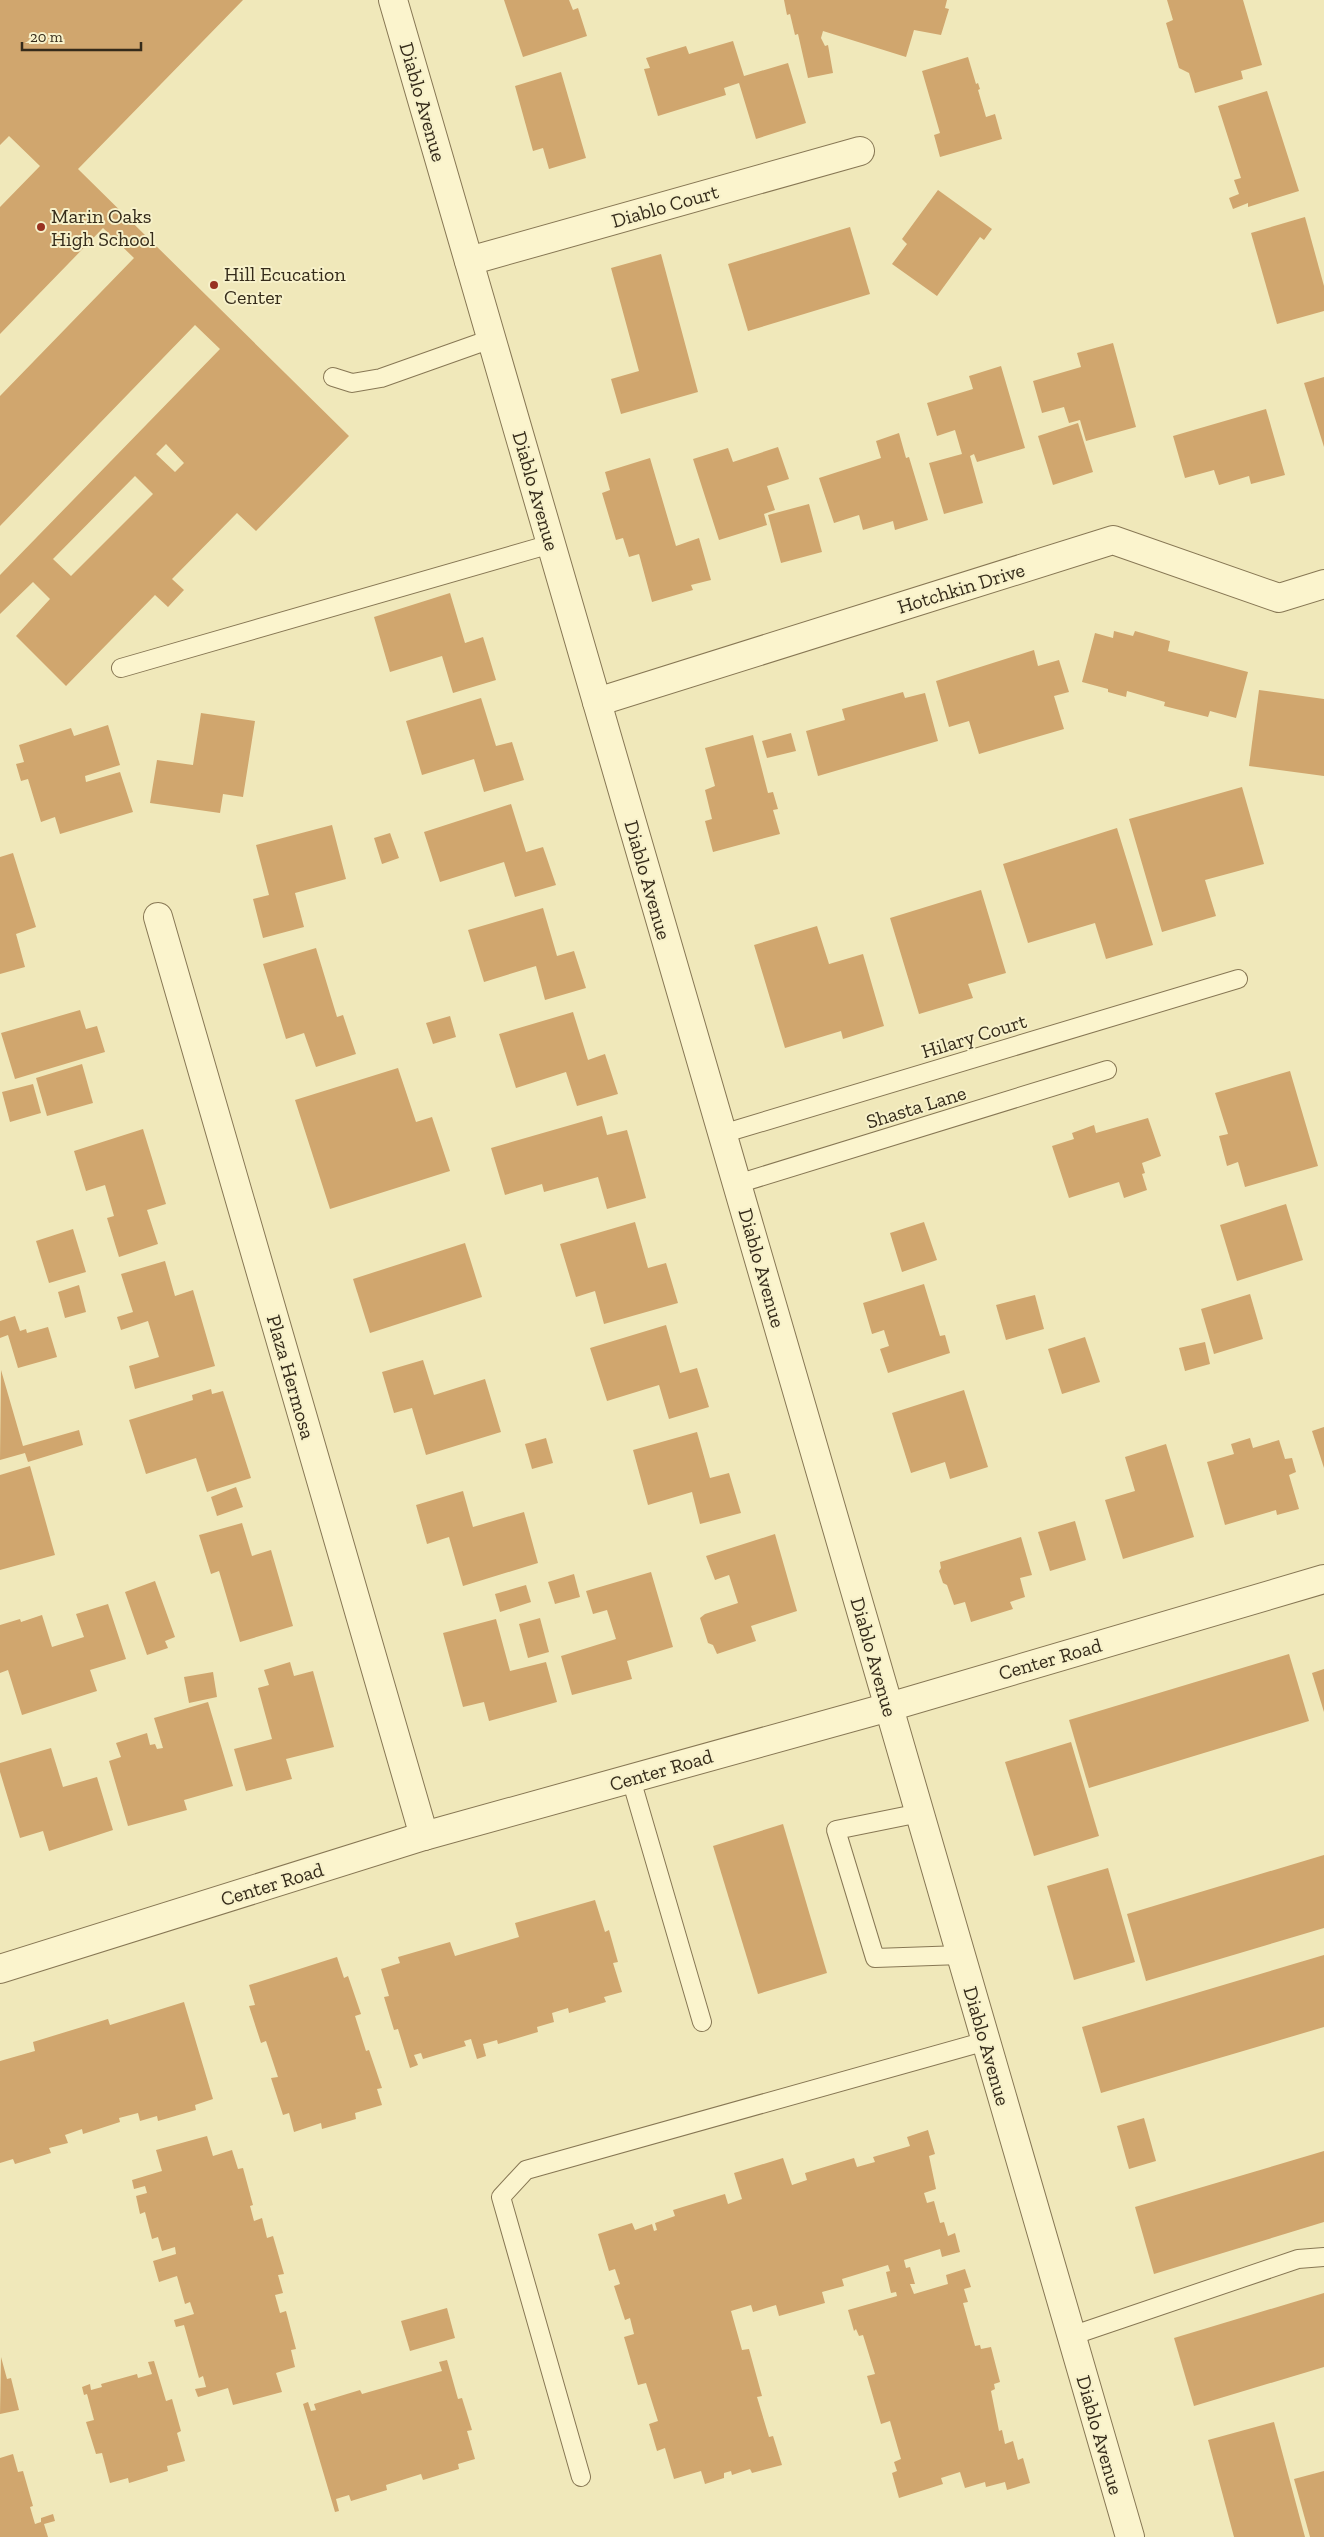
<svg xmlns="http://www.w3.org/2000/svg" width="1324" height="2537" viewBox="0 0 1324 2537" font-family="'Zilla Slab',serif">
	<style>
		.building { fill: #d0a66e; fill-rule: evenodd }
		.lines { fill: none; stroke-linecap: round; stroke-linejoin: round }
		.service-casing { stroke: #877754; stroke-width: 20 }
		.minor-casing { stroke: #877754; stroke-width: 30 }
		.tertiary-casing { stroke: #877754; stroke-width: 30 }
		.service { stroke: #fbf4cd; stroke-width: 18 }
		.minor { stroke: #fbf4cd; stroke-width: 28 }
		.tertiary { stroke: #fbf4cd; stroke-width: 28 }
		.poi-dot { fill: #993221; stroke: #f7f1ca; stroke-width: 2 }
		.labels { text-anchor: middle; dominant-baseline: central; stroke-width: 4; stroke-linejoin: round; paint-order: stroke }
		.street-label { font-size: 20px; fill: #352b1a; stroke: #f7f1ca }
		.poi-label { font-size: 20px; fill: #352b1a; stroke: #f7f1ca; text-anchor: start }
	</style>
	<rect width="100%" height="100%" fill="#f0e8ba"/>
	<g class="building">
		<path d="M0,0H243L78,169L349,436L256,531L237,513L172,579L184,590L168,607L155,595L66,686L16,636L50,599L33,582L0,614V575L220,349L195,325L0,526V396L134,258L103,228L0,334V207L40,166L9,136L0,145ZM166,444L184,463L175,472L156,454ZM135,476L153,494L71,576L53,559Z"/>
		<path d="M504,0H569L573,10L578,8L587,36L523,57Z"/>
		<path d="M784,0H947L945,8L949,9L941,35L914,30L906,57L823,31L821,38L825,46L828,45L833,73L808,78L798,34L795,35L790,14L787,15Z"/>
		<path d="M1167,0H1243L1262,65L1241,71L1243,79L1195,93L1189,73L1179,68L1166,23L1173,20Z"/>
		<path d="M733,41L744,76L788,63L806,123L756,139L739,83L724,88L726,95L658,116L644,69L650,68L646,58L686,46L689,54Z"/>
		<path d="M968,57L976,84L978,83L980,89L978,90L986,117L995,114L1002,139L940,157L934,135L940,133L922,71Z"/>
		<path d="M561,72L586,158L549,169L543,148L533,151L515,86Z"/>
		<path d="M1267,91L1299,191L1248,207V203L1233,209L1229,198L1239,194L1234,180L1241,178L1218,106Z"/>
		<path d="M938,190L992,229L984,240L980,237L937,296L892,264L907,244L902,239Z"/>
		<path d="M1305,217L1324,286V311L1277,324L1251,233Z"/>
		<path d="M850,227L870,294L748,331L728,264Z"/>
		<path d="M661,254L698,392L621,414L611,379L639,371L611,268Z"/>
		<path d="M1113,343L1136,427L1086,441L1080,420L1069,423L1064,407L1042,413L1033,381L1081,367L1077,353Z"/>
		<path d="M1001,366L1025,448L977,462L974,454L970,456L983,503L944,514L929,463L962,454L955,430L937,436L927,403L973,389L969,376Z"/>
		<path d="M1324,377V447L1304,383Z"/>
		<path d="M1266,409L1285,475L1251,484L1249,476L1219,485L1214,470L1185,478L1173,436Z"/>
		<path d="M1078,423L1093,472L1053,485L1038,436Z"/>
		<path d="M899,433L906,458L909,457L928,520L895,530L893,521L863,530L859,515L834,523L819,478L881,458L876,441Z"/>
		<path d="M778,447L789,479L767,486L775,510L764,514L767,525L719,540L693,459L728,448L733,462Z"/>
		<path d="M650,458L676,546L699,538L711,580L691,585L693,590L652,602L639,554L629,557L623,538L616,540L602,493L610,490L605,472Z"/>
		<path d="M809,504L822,552L781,563L768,515Z"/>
		<path d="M450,593L465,643L483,637L496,680L453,693L442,656L390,672L374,617Z"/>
		<path d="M1114,631L1133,636L1135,631L1170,641L1168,651L1248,672L1236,718L1210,711L1208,717L1164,706L1165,702L1127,691L1126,697L1108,692V689L1082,682L1095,633L1113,638Z"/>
		<path d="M1034,650L1038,666L1059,660L1069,692L1054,696L1064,729L979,754L969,721L949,727L936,681Z"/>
		<path d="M1259,690L1324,699V776L1249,766Z"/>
		<path d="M903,692L905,698L925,693L938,741L818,776L806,731L845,720L842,709Z"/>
		<path d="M481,698L496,746L512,742L524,780L484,792L474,759L422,775L406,721Z"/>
		<path d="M201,713L255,721L243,797L223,794L220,813L150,803L157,760L193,765Z"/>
		<path d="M108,725L120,765L85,776L86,782L120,772L133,812L60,834L55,817L41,822L28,779L21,781L16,764L24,762L19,745L71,728L74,736Z"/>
		<path d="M791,733L796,751L767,758L762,741Z"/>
		<path d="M753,735L768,793L773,792L778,809L773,810L780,834L713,852L705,821L712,819L705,790L715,786L705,748Z"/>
		<path d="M1242,787L1264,864L1205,880L1216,916L1162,932L1129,819Z"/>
		<path d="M511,804L526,852L543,847L556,885L515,897L504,862L440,882L424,832Z"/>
		<path d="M332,825L346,879L295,893L304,927L263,938L253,899L269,895L256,845Z"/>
		<path d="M1117,828L1153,945L1106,959L1095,923L1028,943L1003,864Z"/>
		<path d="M390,833L399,858L382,864L374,838Z"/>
		<path d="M13,853L36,927L16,934L25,967L0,974V857Z"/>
		<path d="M981,890L1006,973L968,984L973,998L919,1014L890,918Z"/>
		<path d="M543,908L557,956L574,951L586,988L545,1000L536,966L484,982L468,930Z"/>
		<path d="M817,926L829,964L863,954L884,1026L843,1039L841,1031L785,1048L754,945Z"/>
		<path d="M316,948L337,1017L343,1015L356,1054L316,1067L304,1033L286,1039L263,964Z"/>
		<path d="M80,1010L86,1029L97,1026L105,1052L15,1079L1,1033Z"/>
		<path d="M573,1012L588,1060L605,1054L618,1094L577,1106L566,1072L516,1088L499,1034Z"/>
		<path d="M450,1016L456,1037L433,1044L426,1023Z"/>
		<path d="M82,1064L93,1103L47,1116L36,1078Z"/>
		<path d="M398,1068L416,1122L432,1117L450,1171L330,1209L295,1100Z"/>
		<path d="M1290,1071L1318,1166L1245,1187L1238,1162L1227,1166L1219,1136L1228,1134L1215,1093Z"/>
		<path d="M33,1084L41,1113L10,1122L2,1092Z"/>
		<path d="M602,1116L607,1135L627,1130L646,1198L607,1209L598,1177L544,1192L542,1184L505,1195L491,1148Z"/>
		<path d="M1148,1118L1161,1156L1142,1163L1145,1173L1142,1174L1147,1190L1124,1198L1119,1182L1069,1198L1052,1146L1074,1139L1072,1133L1094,1125L1096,1133Z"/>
		<path d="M143,1129L166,1204L147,1210L158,1244L119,1257L107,1218L114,1216L105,1185L86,1191L74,1151Z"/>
		<path d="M1286,1204L1303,1260L1237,1281L1220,1225Z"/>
		<path d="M635,1222L648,1268L666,1263L678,1303L604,1324L595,1291L576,1297L560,1244Z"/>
		<path d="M924,1222L937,1260L902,1272L890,1233Z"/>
		<path d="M73,1229L86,1272L49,1283L36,1241Z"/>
		<path d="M465,1243L482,1297L370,1333L353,1279Z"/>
		<path d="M165,1261L175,1296L193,1290L215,1366L135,1389L129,1366L159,1357L148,1321L121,1330L117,1317L133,1312L121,1274Z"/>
		<path d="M924,1284L940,1336L945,1335L950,1353L888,1373L880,1349L889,1346L884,1330L872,1334L863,1303Z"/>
		<path d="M79,1285L86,1312L65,1318L58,1292Z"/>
		<path d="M1250,1294L1263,1339L1214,1354L1201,1309Z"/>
		<path d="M1035,1295L1044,1329L1006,1340L996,1305Z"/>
		<path d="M15,1316L20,1331L26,1329L27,1333L48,1327L57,1357L18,1368L8,1335L0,1338V1321Z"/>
		<path d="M666,1325L680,1373L697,1368L709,1407L669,1419L659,1385L607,1401L590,1348Z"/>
		<path d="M1085,1337L1100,1382L1062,1394L1048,1349Z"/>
		<path d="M1205,1342L1210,1364L1185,1371L1179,1348Z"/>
		<path d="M423,1360L434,1395L485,1379L501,1432L426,1455L412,1408L394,1413L382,1372Z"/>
		<path d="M1,1370L23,1446L79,1430L83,1445L28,1462L25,1453L0,1460Z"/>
		<path d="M211,1389L212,1394L223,1391L251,1478L207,1492L196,1458L146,1474L129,1420L193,1400L192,1395Z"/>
		<path d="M964,1390L988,1467L950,1479L945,1462L911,1473L892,1413Z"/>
		<path d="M1324,1427V1468L1312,1431Z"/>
		<path d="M697,1432L710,1478L729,1473L741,1513L700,1524L692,1492L648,1505L633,1450Z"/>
		<path d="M546,1438L553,1463L532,1469L525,1444Z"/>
		<path d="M1250,1438L1253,1448L1279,1440L1285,1459L1292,1458L1296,1472L1289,1475L1299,1509L1277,1515L1276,1510L1225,1525L1207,1462L1234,1454L1231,1444Z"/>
		<path d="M1166,1444L1194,1537L1123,1559L1105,1500L1135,1491L1125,1457Z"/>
		<path d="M30,1466L55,1555L0,1570V1475Z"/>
		<path d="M236,1487L243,1507L217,1516L211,1497Z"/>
		<path d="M463,1491L473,1527L524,1512L538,1563L463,1586L449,1537L427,1544L416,1505Z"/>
		<path d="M1075,1521L1086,1560L1050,1571L1038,1532Z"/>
		<path d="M242,1523L252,1556L271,1550L293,1626L240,1642L219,1571L211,1574L199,1535Z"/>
		<path d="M775,1534L797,1611L751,1626L756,1641L717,1654L713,1645L708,1643L700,1618L705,1614L738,1603L729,1575L715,1580L706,1556Z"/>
		<path d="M1021,1537L1032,1575L1020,1578L1025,1597L1010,1602L1013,1609L971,1622L965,1602L954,1605L947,1585L943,1583L939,1571L941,1568L940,1562Z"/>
		<path d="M651,1572L673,1647L627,1661L632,1679L572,1695L561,1656L616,1639L607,1610L593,1614L586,1591Z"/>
		<path d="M574,1574L580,1597L555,1604L548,1582Z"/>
		<path d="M155,1581L175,1637L165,1641L168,1648L147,1655L125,1592Z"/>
		<path d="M526,1585L531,1602L500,1612L495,1594Z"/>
		<path d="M108,1604L126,1659L90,1670L97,1691L22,1715L8,1670L0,1673V1625L20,1619L21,1622L42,1615L52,1647L84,1637L76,1614Z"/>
		<path d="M540,1618L549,1652L528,1658L519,1624Z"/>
		<path d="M496,1619L510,1671L546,1662L557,1702L489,1721L484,1702L463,1707L443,1633Z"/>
		<path d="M1289,1654L1309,1721L1089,1788L1069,1720Z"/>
		<path d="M290,1662L294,1676L313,1671L334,1747L286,1759L292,1779L246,1791L234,1749L272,1739L258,1688L269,1685L264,1670Z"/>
		<path d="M1324,1669V1712L1312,1673Z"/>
		<path d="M213,1672L217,1697L189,1703L184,1677Z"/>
		<path d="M208,1702L233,1786L184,1800L187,1810L128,1826L109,1761L121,1757L116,1743L147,1733L150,1745L155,1744L157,1749L163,1748L154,1718Z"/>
		<path d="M1071,1742L1099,1836L1034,1856L1005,1762Z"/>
		<path d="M51,1748L63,1787L97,1777L113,1830L49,1851L43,1831L20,1838L0,1772V1763Z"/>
		<path d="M783,1824L827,1973L758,1994L713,1846Z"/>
		<path d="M1324,1855V1928L1146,1981L1127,1914Z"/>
		<path d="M1108,1868L1135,1962L1074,1980L1047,1886Z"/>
		<path d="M595,1900L605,1932L609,1930L618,1962L613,1963L622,1992L604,1997L606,2002L569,2013L568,2008L552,2013L554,2022L537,2027L538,2032L498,2044L497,2040L483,2044L486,2056L477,2059L471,2039L464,2041L466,2046L423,2059L421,2053L414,2055L418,2065L410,2068L398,2029L394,2030L384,1997L389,1996L381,1969L400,1963L398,1957L450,1942L455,1956L519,1937L515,1923Z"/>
		<path d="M1324,1955V2027L1101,2093L1082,2027Z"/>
		<path d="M337,1957L344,1978L348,1976L361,2014L355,2016L366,2051L369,2050L382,2088L377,2089L382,2105L355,2113L356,2119L322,2129L321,2123L294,2132L289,2113L283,2115L271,2078L278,2077L266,2041L261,2043L249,2006L255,2005L249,1985Z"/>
		<path d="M184,2002L213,2099L195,2105L196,2110L158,2121L157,2116L140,2121L138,2113L119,2118L120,2122L83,2134L82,2129L65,2135L68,2143L49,2148L51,2153L15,2164L13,2159L0,2163V2061L35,2051L33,2042L108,2019L110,2025Z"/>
		<path d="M1144,2118L1156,2161L1129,2169L1117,2126Z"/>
		<path d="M928,2130L935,2154L929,2156L936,2189L924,2193L927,2203L934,2201L940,2223L944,2222L948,2236L955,2233L960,2252L942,2257L940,2249L904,2260L906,2268L910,2267L915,2284H910L914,2294L948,2284L946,2275L965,2269L971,2287L964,2289L968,2302L963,2303L975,2346L980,2345L981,2349L991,2347L1000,2382L994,2384L995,2389L991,2391L999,2431L1002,2430L1005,2444L1013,2441L1018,2460L1023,2458L1030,2483L1007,2490L1005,2482L986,2487L985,2482L965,2488L960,2472L941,2478L943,2484L899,2498L892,2473L897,2471L894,2462L901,2459L890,2421L881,2424L867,2376L875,2374L863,2335L859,2336L856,2329L854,2331L848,2310L897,2296L896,2292L891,2293L886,2272L890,2271L888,2265L842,2279L844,2286L822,2292L825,2303L779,2316L776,2305L753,2312L751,2305L731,2311L742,2350L749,2349L762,2396L757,2397L769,2437L773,2436L782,2465L752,2473L750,2469L732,2475L731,2471L724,2473V2478L705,2484L701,2471L674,2479L665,2448L657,2451L649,2424L658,2421L646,2383L638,2385L624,2337L634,2334L630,2318L625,2320L614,2286L620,2284L615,2269L609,2271L598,2234L632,2223L635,2230L652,2224L654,2231L657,2230L655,2223L675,2216L673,2210L725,2194L728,2204L742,2199L734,2173L783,2158L792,2185L807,2180L805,2173L854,2158L857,2167L875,2162L873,2157L910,2146L907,2137Z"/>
		<path d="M207,2136L213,2156L232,2150L238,2169L243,2168L253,2205L250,2206L254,2221L262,2218L267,2238L273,2236L284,2274L278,2275L283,2293L275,2295L280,2313L286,2311L296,2349L291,2350L295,2367L276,2373L282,2392L233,2405L228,2388L198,2397L195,2389L206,2387L203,2376L199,2378L184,2325L176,2327L174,2320L194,2314L190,2302L185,2304L177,2276L159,2282L153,2261L176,2254L175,2247L162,2251L158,2237L152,2239L145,2212L140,2214L136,2196L147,2193L145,2186L134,2189L132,2180L162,2171L156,2150Z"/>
		<path d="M1324,2151V2222L1154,2274L1135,2207Z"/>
		<path d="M1324,2293V2367L1194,2406L1174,2338Z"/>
		<path d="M447,2308L455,2338L410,2351L401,2321Z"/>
		<path d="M1,2357L7,2379L11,2378L19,2410L0,2414Z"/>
		<path d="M447,2360L458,2399L462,2398L472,2430L467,2431L475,2459L458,2464L459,2469L423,2480L421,2474L386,2485L387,2490L351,2501L349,2495L336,2499L339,2511L335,2512L303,2404L308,2402L311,2411L316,2410L314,2404L360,2390L362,2394L442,2371L439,2362Z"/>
		<path d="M154,2361L166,2401L172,2399L181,2431L177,2433L185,2461L167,2466L168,2471L129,2483L128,2478L110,2483L102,2453L96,2454L86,2422L94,2420L87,2394L84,2395L82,2387L90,2384L91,2390L102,2387L101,2384L137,2374L138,2378L152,2374L148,2362Z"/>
		<path d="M1274,2422L1305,2537H1234L1208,2440Z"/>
		<path d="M13,2454L18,2472L23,2471L33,2506L30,2507L35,2524L41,2522V2518L53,2514L55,2521L44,2524L48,2537H0V2458Z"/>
		<path d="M1324,2471V2537H1310L1294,2479Z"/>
	</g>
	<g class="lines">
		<g class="service-casing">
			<g id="service">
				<path d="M333,377L352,383L381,378L491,339"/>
				<path d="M121,668L551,544"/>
				<path d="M722,1134L1238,979"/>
				<path d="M737,1184L1107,1070"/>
				<path d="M631,1779L702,2022"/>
				<path d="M920,1813L836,1830L875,1958L961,1955"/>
				<path d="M1071,2336L1298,2259L1324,2257"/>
				<path d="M581,2477L501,2197L526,2170L986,2041"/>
			</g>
		</g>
		<g class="minor-casing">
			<g id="minor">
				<path d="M469,261L860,151"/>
				<path d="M597,702L1113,540L1279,598L1324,584"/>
				<path d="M158,917L424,1836"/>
				<path d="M0,1969L424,1836L889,1707L1324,1579"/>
			</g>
		</g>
		<g class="tertiary-casing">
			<path id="tertiary" d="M393,0L1130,2537"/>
		</g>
		<use href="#service" class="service"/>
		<use href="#minor" class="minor"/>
		<use href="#tertiary" class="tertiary"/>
	</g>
	<g class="poi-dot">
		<circle cx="41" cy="227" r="5"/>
		<circle cx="214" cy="285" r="5"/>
	</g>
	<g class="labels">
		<g class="street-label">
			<text transform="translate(423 102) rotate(74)">Diablo Avenue</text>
			<text transform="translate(665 206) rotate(-16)">Diablo Court</text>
			<text transform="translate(536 491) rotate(74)">Diablo Avenue</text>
			<text transform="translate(961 588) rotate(-17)">Hotchkin Drive</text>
			<text transform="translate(648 880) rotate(74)">Diablo Avenue</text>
			<text transform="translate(974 1036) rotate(-17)">Hilary Court</text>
			<text transform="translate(916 1107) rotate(-17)">Shasta Lane</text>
			<text transform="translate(762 1268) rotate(74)">Diablo Avenue</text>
			<text transform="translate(291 1377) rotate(74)">Plaza Hermosa</text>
			<text transform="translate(874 1657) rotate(74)">Diablo Avenue</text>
			<text transform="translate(1050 1659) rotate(-16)">Center Road</text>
			<text transform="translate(661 1770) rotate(-16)">Center Road</text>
			<text transform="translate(272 1884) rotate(-17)">Center Road</text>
			<text transform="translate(987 2046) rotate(74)">Diablo Avenue</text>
			<text transform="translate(1100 2435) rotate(74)">Diablo Avenue</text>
		</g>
		<g class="poi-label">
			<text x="51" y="216">Marin Oaks<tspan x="51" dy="23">High School</tspan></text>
			<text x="224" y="274">Hill Ecucation<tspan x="224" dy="23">Center</tspan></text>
		</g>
	</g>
	<path d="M22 42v8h119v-8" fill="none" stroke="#352b1a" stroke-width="2.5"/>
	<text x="30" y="42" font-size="15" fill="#352b1a" stroke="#f7f1ca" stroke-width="4" paint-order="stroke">20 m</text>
</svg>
